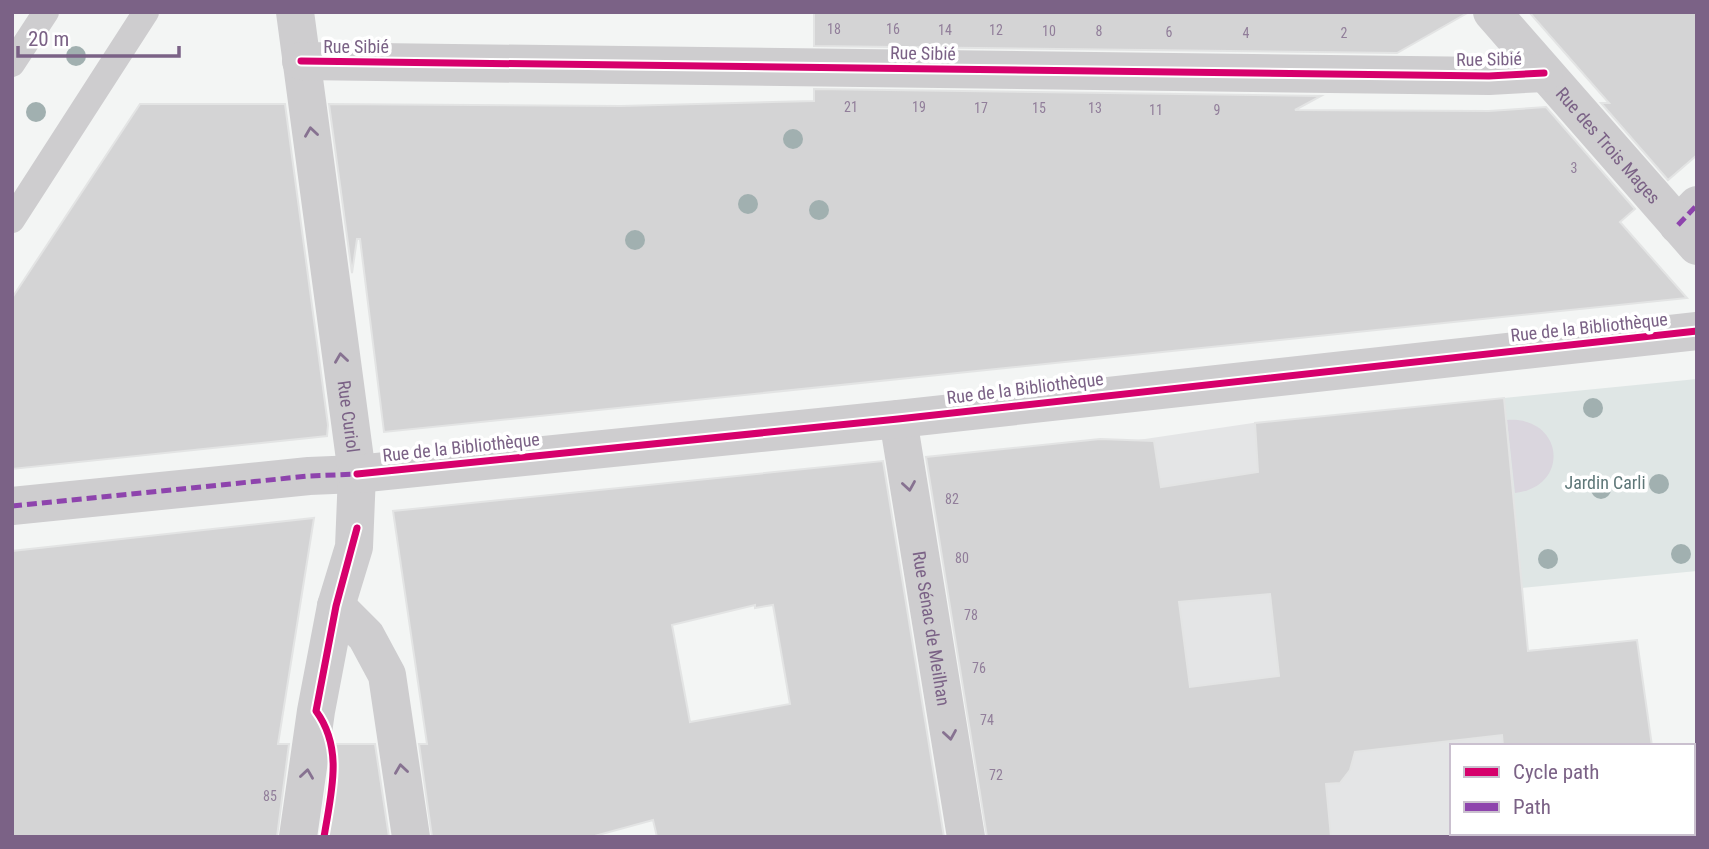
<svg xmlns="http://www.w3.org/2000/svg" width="1709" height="849" viewBox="0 0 1709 849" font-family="'Roboto Condensed',sans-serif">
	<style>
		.built { fill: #e4e5e6 }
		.green { fill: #dfe6e5 }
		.water { fill: #dad6de }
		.building { fill: #d4d4d5; stroke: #e3e4e4; stroke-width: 2; fill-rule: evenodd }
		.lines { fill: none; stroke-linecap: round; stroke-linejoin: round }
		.service { stroke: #cecdcf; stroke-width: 26 }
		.pedestrian { stroke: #cecdcf; stroke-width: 38 }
		.minor { stroke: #cecdcf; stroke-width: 38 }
		.quiet { stroke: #8e44ad; stroke-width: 5; stroke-dasharray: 10 5; stroke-linecap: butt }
		.cycleway-casing { stroke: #fff; stroke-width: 11 }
		.cycleway { stroke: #d6006c; stroke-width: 7 }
		.tree { fill: #a1b0b0 }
		.oneway { stroke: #877291 }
		.labels { text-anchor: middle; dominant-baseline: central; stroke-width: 7; stroke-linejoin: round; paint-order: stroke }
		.number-label { font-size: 14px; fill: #917e9a }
		.street-label { font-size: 18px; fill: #7b6286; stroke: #fff }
		.park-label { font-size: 18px; fill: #5e7778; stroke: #fff }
	</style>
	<rect width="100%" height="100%" fill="#f3f5f4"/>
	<path class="built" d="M1504,398L1528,650L1637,640L1652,746H1452V833H1658L1659,837H1248L1232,683L1188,687L1182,623L1156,571L1138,440L1253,423Z"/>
	<path class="green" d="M1697,379V571L1522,588L1504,398Z"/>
	<path class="water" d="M1507,420C1564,416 1571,487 1515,493Z"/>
	<g class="building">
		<path d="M814,12H1469L1397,53L814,46Z"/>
		<path d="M1529,12H1697V155L1668,180L1601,103H1609Z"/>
		<path d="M814,89L1321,96L1295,110L1489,111L1546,107L1635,209L1620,222L1687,298L384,432L360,239H357L352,273L329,104L621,106L814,101Z"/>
		<path d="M140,104H285L328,425L327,436L12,469V298Z"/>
		<path d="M1504,398L1528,651L1637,640L1652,746H1503L1502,735L1355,752L1350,770L1340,783L1326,784L1331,837H987L926,457L1100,439L1154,441L1161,487L1258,472L1255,423ZM1270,594L1279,676L1190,687L1179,602Z"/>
		<path d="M883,461L944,837H657L653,820L591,837H432L419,744H427L393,511ZM755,605V608L773,605L790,704L690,722L672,625Z"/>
		<path d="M314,518L278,744H289L277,837H12V551Z"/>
		<path d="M333,744H375L389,837H320Z"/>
	</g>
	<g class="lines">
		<g class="service">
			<path d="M12,64L46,12"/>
			<path d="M12,220L146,12"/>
		</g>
		<g class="pedestrian">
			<path d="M1678,225L1697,205"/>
			<path d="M12,506L309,476L357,474"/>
		</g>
		<g class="minor">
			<path id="s1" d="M295,12L357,474L354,547L336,606L316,711L298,837"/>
			<path id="s2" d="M1492,12L1697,246"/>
			<path d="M301,61L1489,76L1544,73"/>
			<path id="s3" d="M898,419L966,837"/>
			<path d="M357,474L898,419L1697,331"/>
			<path d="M336,606L366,636L387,675L411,837"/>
		</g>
		<g class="quiet">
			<path d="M1678,225L1697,205"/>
			<path d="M12,506L309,476L357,474"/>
		</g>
		<g class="cycleway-casing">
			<g id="cycleway">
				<path d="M301,61L1489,76L1544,73"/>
				<path d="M357,474L898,419L1697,331"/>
				<path d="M324,837C331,793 344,749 316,711L336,606L357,528"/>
			</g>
		</g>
		<use href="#cycleway" class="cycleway"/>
	</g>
	<g class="tree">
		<circle cx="76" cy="56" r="10"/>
		<circle cx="36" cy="112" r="10"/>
		<circle cx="793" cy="139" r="10"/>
		<circle cx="748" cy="204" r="10"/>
		<circle cx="819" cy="210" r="10"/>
		<circle cx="635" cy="240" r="10"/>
		<circle cx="1593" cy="408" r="10"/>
		<circle cx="1659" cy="484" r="10"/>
		<circle cx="1601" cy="489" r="10"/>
		<circle cx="1681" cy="554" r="10"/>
		<circle cx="1548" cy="559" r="10"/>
	</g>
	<defs><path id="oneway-chevron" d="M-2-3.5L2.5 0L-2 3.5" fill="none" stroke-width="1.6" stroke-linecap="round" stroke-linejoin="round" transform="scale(1.75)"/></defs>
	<g class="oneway">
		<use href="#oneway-chevron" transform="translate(311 132) rotate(-98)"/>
		<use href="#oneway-chevron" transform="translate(341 358) rotate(-98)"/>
		<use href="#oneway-chevron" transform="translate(909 486) rotate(81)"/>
		<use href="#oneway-chevron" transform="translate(950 735) rotate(81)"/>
		<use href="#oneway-chevron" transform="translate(401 769) rotate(-98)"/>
		<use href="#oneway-chevron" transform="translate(307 774) rotate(-82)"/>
	</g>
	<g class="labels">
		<g class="number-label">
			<text x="834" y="29">18</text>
			<text x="893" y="29">16</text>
			<text x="945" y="30">14</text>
			<text x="996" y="30">12</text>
			<text x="1049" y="31">10</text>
			<text x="1099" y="31">8</text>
			<text x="1169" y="32">6</text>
			<text x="1246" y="33">4</text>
			<text x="1344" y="33">2</text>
			<text x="851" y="107">21</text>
			<text x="919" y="107">19</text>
			<text x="981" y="108">17</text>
			<text x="1039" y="108">15</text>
			<text x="1095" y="108">13</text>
			<text x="1156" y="110">11</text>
			<text x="1217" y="110">9</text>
			<text x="1574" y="168">3</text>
			<text x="952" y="499">82</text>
			<text x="962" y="558">80</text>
			<text x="971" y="615">78</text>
			<text x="979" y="668">76</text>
			<text x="987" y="720">74</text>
			<text x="996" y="775">72</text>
			<text x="270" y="796">85</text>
		</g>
		<g class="street-label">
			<text x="356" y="46">Rue Sibié</text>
			<text transform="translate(923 53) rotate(1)">Rue Sibié</text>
			<text transform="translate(1489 59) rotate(-1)">Rue Sibié</text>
			<text stroke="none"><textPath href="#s2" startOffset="177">Rue des Trois Mages</textPath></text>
			<text transform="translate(1589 327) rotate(-6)">Rue de la Bibliothèque</text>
			<text transform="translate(1025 388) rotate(-7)">Rue de la Bibliothèque</text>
			<text stroke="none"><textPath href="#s1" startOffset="408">Rue Curiol</textPath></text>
			<text transform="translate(461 447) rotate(-6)">Rue de la Bibliothèque</text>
			<text stroke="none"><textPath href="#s3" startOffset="212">Rue Sénac de Meilhan</textPath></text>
		</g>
		<g class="park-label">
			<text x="1605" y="482">Jardin Carli</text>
		</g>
	</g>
	<rect width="1709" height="849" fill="none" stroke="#7b6286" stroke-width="28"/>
	<rect x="1450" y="744" width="245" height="91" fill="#ffffff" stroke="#cac0cf" stroke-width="2"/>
	<rect x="1464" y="767" width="35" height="10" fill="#d6006c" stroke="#cac0cf" stroke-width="2"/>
	<text x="1513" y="779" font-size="21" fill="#7b6286">Cycle path</text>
	<rect x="1464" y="802" width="35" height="10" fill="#8e44ad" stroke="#cac0cf" stroke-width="2"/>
	<text x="1513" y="814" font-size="21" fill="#7b6286">Path</text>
	<path d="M18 46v10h161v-10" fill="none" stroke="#7b6286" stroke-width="3.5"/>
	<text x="28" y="46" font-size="21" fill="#7b6286" stroke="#ffffff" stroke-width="5" paint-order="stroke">20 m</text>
</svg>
